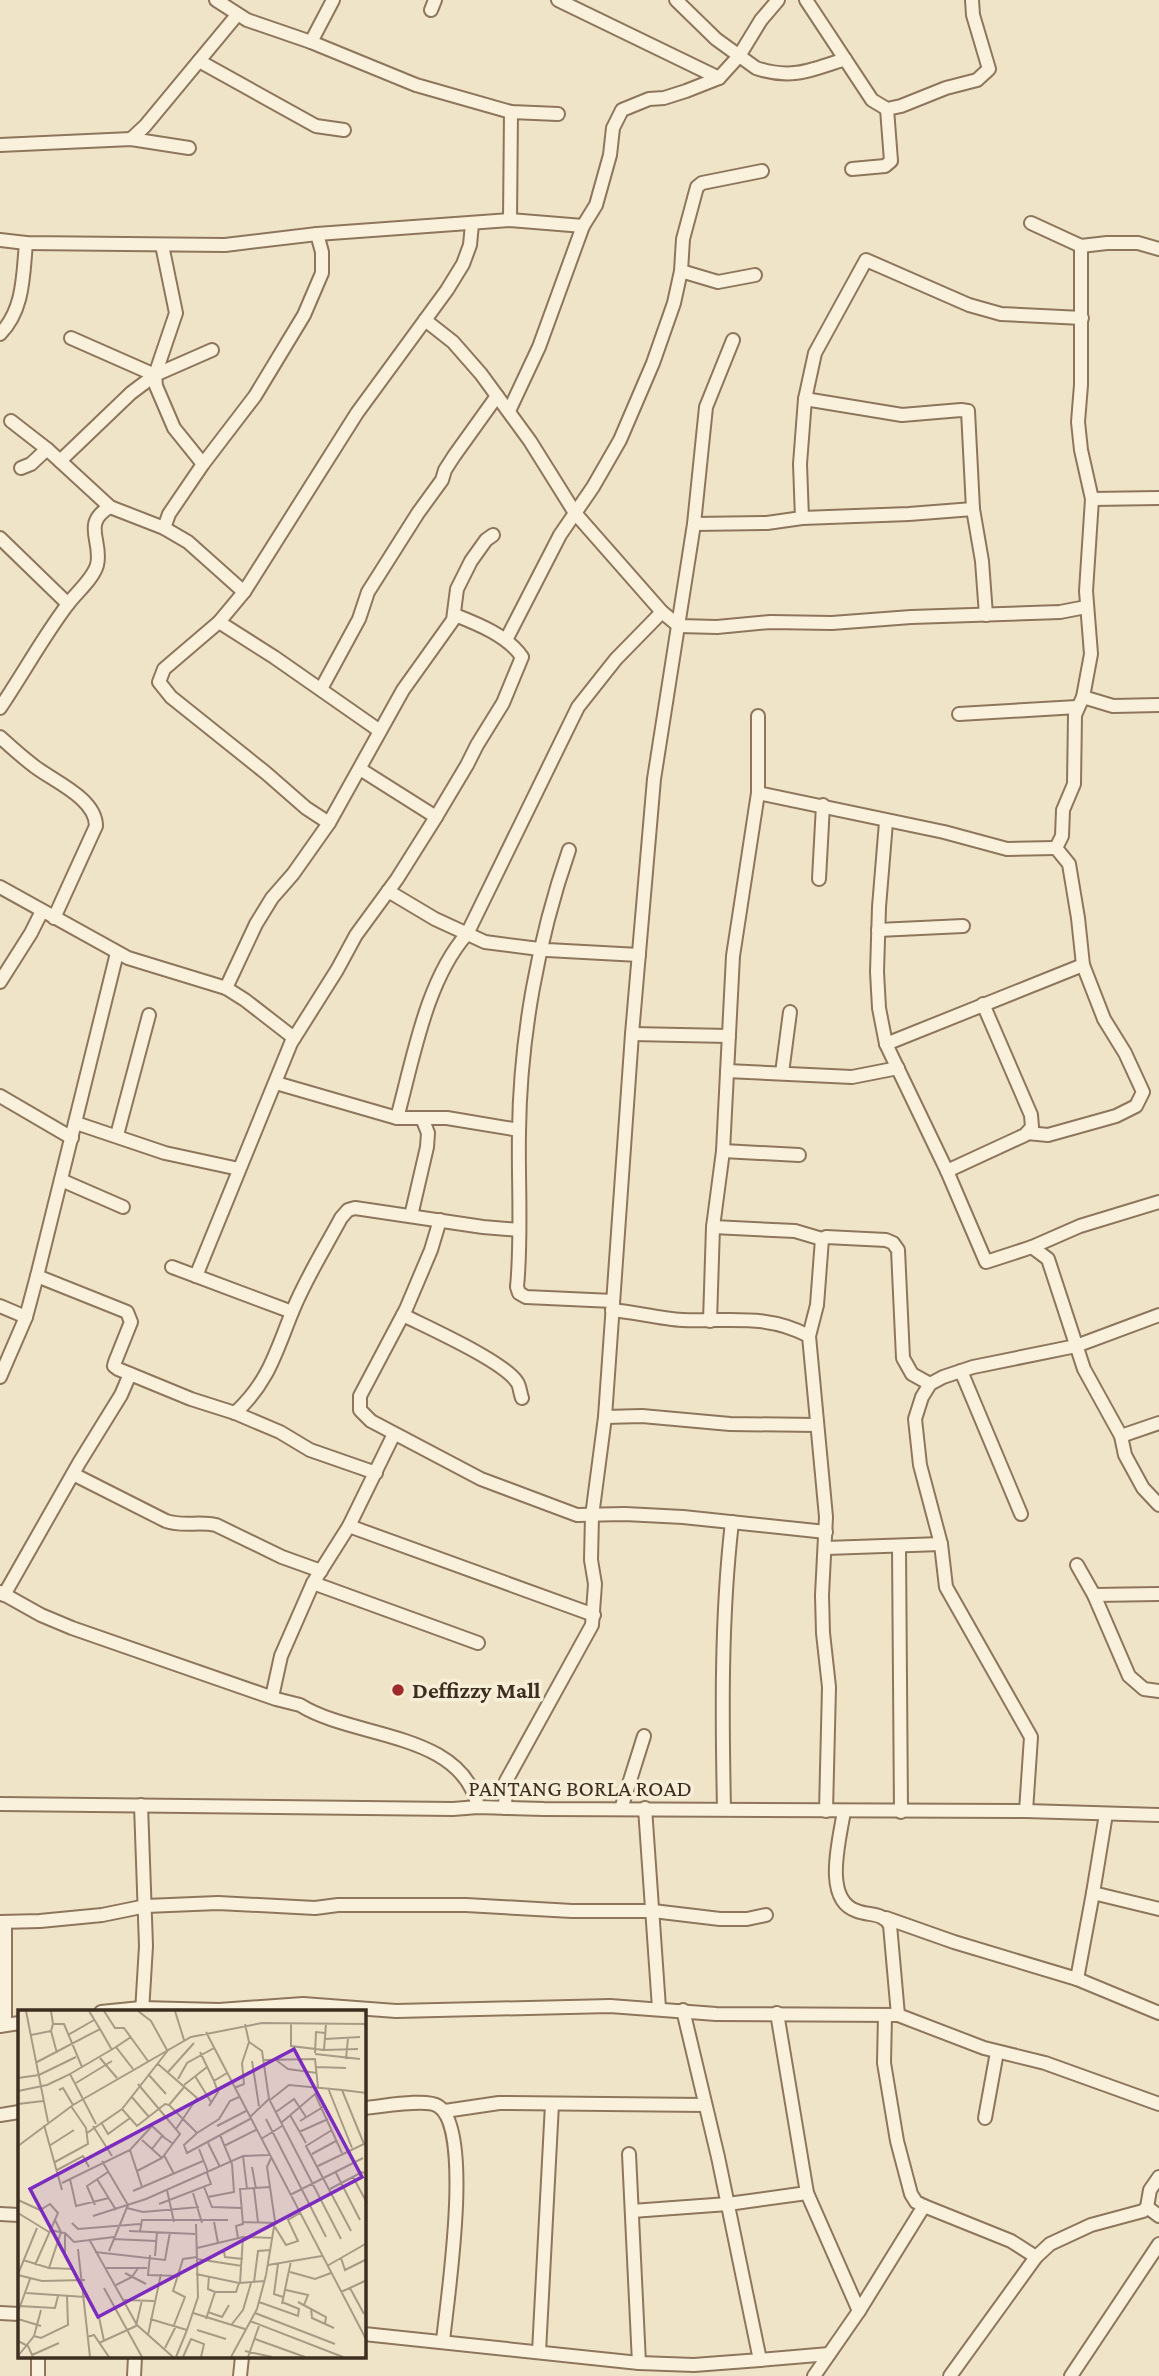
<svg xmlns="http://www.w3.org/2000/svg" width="1159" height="2376" viewBox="0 0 1159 2376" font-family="'Crimson Pro',serif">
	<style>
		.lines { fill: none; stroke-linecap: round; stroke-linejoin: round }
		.minor-casing { stroke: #8d765c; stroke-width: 16 }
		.minor { stroke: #faf1dc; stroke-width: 12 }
		.poi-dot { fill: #9e2a2b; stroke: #f7eed8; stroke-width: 2.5 }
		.labels { text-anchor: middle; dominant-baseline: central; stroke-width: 7; stroke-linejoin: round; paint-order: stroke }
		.poi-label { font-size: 23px; font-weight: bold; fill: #3d2e20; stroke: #f7eed8; text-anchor: start }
		.street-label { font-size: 23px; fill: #3d2e20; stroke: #f7eed8 }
		.inset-road { fill: none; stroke: #a89b85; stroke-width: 2 }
		.view { fill: #7b2cbf; fill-opacity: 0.15; stroke: #7b2cbf; stroke-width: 3.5 }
		.inset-edge { fill: none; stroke: #3d2e20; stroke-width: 3.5 }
	</style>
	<rect width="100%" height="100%" fill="#f0e4c8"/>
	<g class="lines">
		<g class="minor-casing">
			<g id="minor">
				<path d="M216,0L247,20L311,42L416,85L511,112L558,114"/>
				<path d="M558,0L719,78"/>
				<path d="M676,0L716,39L756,68C791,80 812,70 845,59"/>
				<path d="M806,0L872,100L887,109L901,106L946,88L977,80L989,69L973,15L972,0"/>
				<path d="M431,10L435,0"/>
				<path d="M311,42L333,0"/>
				<path d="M199,61L316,126L344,130"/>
				<path d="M131,139L145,126L237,15"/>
				<path d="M0,145L131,139L189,148"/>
				<path d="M852,169L885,166L891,161L887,109"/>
				<path d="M510,220L511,112"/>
				<path d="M1031,223L1081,246L1107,243H1138L1159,249"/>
				<path d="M0,240L26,243L225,245L317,234L510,220L583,226"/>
				<path d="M162,245L176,313L155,375L156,386L174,428L203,464"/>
				<path d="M681,271L718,282L755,275"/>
				<path d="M425,320L453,342L481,374L530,441L575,513L662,612L679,626L717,627L770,622L832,623L911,617L1060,612L1086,607"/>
				<path d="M0,334C24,310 23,275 26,243"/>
				<path d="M71,338L155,375"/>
				<path d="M805,399L902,415L961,410L968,411L973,509L982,561L986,615"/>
				<path d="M509,411L539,347L583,226L596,205L610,155L613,128L622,110L649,99L664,98L686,91L719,78L739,56L761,20L778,0"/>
				<path d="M11,421L47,449L110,507"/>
				<path d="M60,461L131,393L155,375L212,350"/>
				<path d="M21,468L31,464L47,449"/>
				<path d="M1092,499L1159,498"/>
				<path d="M802,518L800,464L805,399L815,353L866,260L969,305L1001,314L1082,318"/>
				<path d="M694,524L767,523L802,518L909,514L973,509"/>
				<path d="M164,528L169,514L203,464L255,396L304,315L322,273V252L317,234"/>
				<path d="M0,538L68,604"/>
				<path d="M219,622L274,657L380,731"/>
				<path d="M506,640L560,535L593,487L620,440L653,363L674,303L681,271L683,239L697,187L702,183L762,171"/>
				<path d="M321,689L359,619L368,592L418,513L442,480L445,470L454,456L497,396"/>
				<path d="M1083,697L1113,706L1159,705"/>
				<path d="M0,708C23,674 43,637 68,604C77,592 93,579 97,565C103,542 81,523 110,507L164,528L188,542L244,592"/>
				<path d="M959,714L1077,707"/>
				<path d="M0,737C11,747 22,757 34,766C53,781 96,798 96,826L54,918"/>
				<path d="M360,769L436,817"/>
				<path d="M758,793L944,832L1007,849L1056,848"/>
				<path d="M886,822L879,907L877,972L879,1008L886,1044L947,1171L986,1262L1032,1247L1080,1226L1159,1202"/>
				<path d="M329,823L306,808L266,773L171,697L159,682L164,669L219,622L244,592L357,413L447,290L463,264L470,245L472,224"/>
				<path d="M569,850C538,939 520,1038 519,1132C518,1183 522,1235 517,1287L519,1293L526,1297L613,1301"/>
				<path d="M819,879L823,805"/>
				<path d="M0,887L128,958L226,988L245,1000L294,1038"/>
				<path d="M388,891L435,919L485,942L547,950L639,955"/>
				<path d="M878,930L963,926"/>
				<path d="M0,982L31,933L42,911"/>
				<path d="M226,988L256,924L272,898L293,874L329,823L403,690L453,620L457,589L471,561L486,540L493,535"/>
				<path d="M632,1034L729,1036"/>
				<path d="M886,1044L1083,965"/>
				<path d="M727,1071L852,1077L898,1068"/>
				<path d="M782,1073L790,1012"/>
				<path d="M276,1083L397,1118H447L519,1130"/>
				<path d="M0,1096L72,1138"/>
				<path d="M397,1118C413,1060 426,980 467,934L578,707L616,659L662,612"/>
				<path d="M76,1123L165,1153L239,1169"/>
				<path d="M1027,1133L1048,1135L1116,1116L1136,1106L1143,1092L1125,1053L1104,1019L1083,965L1078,918L1069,864L1056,848L1062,836L1063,810L1074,784L1075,715L1083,697L1091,654L1086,591L1092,499L1081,450L1078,422L1081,385V246"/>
				<path d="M117,1135L149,1015"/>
				<path d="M723,1151L799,1155"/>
				<path d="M947,1171L1025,1135L1032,1127L1031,1115L983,1004"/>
				<path d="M61,1180L123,1207"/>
				<path d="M411,1216L427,1147L428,1133L422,1118"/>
				<path d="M440,1220L431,1250L406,1309L360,1396V1410L371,1421L481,1479L577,1515L625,1514L683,1517L826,1532"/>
				<path d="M713,1227L795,1231L822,1239"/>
				<path d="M1032,1247L1048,1259L1084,1369L1121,1436L1125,1455L1143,1488L1159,1505"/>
				<path d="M172,1267L292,1312"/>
				<path d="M37,1276L127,1312L131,1322L115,1362L114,1366L118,1369L191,1399L235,1413L280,1432L310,1450L376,1473"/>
				<path d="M196,1276L291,1043L337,970L356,935L397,879L436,817L467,765L477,745L503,703L522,657C508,636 478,624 455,615"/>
				<path d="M0,1306L26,1317"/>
				<path d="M612,1310C635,1312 661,1319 682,1320C728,1322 766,1313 809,1336"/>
				<path d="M403,1315C429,1328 503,1361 517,1382C520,1386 520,1393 522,1398"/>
				<path d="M710,1321L713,1227L723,1151L733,956L758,793V716"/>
				<path d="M961,1371L1021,1514"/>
				<path d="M0,1377L26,1317L37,1276L117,953"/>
				<path d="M235,1413C269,1382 276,1351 293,1310C306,1278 325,1248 341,1218L348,1210L355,1208L483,1227L519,1230"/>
				<path d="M605,1417L642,1416L730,1424L817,1425"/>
				<path d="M1121,1436L1159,1423"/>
				<path d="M73,1474L166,1521C183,1527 199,1521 216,1525L282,1557L321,1571"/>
				<path d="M349,1526L594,1615"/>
				<path d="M899,1547L901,1812"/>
				<path d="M826,1548L941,1544"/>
				<path d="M1077,1565L1094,1595L1129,1676L1144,1689L1159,1691"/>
				<path d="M313,1583L478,1643"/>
				<path d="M0,1592L41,1615L72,1628L276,1699L300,1705C354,1739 462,1731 478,1807"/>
				<path d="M4,1595L79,1463L121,1395L130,1374"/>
				<path d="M1094,1595L1159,1594"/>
				<path d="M272,1697L281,1656L313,1583L349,1526L394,1434"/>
				<path d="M0,1804L453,1809L478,1807L544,1809L1026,1811L1159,1815"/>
				<path d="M141,1805L146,1946L142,2012"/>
				<path d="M505,1808L506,1781L592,1625L595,1584L591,1560L592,1516L605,1417L632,1034L654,779L694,524L706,407L733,340"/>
				<path d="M645,1808L659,2008"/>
				<path d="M621,1809L644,1736"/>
				<path d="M724,1809C722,1713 721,1617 732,1522"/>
				<path d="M826,1811L829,1687L823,1633L822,1595L826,1517L809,1336L817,1305L822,1239L826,1237L886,1240L893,1243L898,1250L903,1358L912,1374L930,1384"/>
				<path d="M844,1811C840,1838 822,1900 857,1911C870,1916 882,1912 890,1925L898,2015"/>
				<path d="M1026,1811L1031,1737L946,1587L941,1544L920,1465L915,1419L922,1397L930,1384L943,1377L973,1367L1076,1346L1159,1315"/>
				<path d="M1106,1814L1093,1893L1159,1909"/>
				<path d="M886,1918L954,1942L1077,1979L1159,2013"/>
				<path d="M0,1922L40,1921L102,1915L146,1906L218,1903L315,1908L338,1905H466L572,1911H653L720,1919H747L766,1915"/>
				<path d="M1077,1979L1093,1893"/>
				<path d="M101,2012L141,2008L219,2010L303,2004L396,2011L610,2006L716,2014L898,2015L984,2048L1045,2063L1159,2104"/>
				<path d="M0,2025L5,2019V1922"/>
				<path d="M0,2026L19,2023"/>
				<path d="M364,2108C380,2107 426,2098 438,2106C474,2128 447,2300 443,2341"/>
				<path d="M445,2111L499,2103L705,2105"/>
				<path d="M0,2115L19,2112"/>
				<path d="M985,2118L997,2052"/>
				<path d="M629,2154L639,2363"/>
				<path d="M807,2193L859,2311"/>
				<path d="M924,2206L1011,2241L1036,2257"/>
				<path d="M1147,2207L1159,2216"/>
				<path d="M632,2211L728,2204L807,2193L777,2013"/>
				<path d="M0,2214L19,2215"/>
				<path d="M0,2313L19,2314"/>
				<path d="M364,2334L639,2363L694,2365L760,2360L718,2157L683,2010"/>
				<path d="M539,2352L552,2104"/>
				<path d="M38,2357V2376"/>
				<path d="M760,2360L829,2354"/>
				<path d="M134,2376L135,2357"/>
				<path d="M240,2376L242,2357"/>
				<path d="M814,2376L859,2311L924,2206L916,2202L911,2194L897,2141L884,2063L885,2015"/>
				<path d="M950,2376L1036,2257L1050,2244L1091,2225L1143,2211L1147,2207L1150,2190L1159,2177"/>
				<path d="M1071,2376L1159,2244"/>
			</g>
		</g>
		<use href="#minor" class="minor"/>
	</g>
	<circle class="poi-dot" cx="398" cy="1690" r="7"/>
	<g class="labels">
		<g class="poi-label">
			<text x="412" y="1690">Deffizzy Mall</text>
		</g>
		<g class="street-label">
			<text x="580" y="1788">PANTANG BORLA ROAD</text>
		</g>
	</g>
	<g transform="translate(18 2010)">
		<rect width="348" height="348" fill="#f0e4c8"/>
		<path class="inset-road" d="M8,1L30,112M33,1L35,14H46L64,57M71,1L82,19M86,1L97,18H106L130,51M120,1L133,11L149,40M157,1L166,30M273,13V36L306,40M227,14L231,32L244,41L251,89L323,229M308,14L306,40L340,39M33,21L39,43M188,22L349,331M13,25L33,21L35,14M50,25L76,10M113,27L98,37L115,59M307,29L342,27M182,42L196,71M297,43L298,22L307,23M297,44L342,49M82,48L99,68M328,49L330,28M245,50L297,49L300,77M258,50L270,59L299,63M234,51L241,96M19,52L82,19L94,40M140,54L179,88L158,119M298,57L328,58M150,62L176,33M52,64L98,37M130,64L148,84M177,66L193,92M0,68L21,65L58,47M160,69L169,53L196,38M58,73L94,51M166,75L189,57M167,76L151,95L179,123L201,109L212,91L221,87M216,78L226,74L224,53L231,32M310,78L334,138M41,80L45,78L55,95M324,80L349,83M0,81L29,75L52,64L78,114M113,86L131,107M252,90L271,75L324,80L346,134L300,156M0,94L25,91M191,96L200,82L196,71L209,63M104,99L119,116L147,94L151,95M258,102L276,89L288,107M272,105L288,133M232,107L251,89M248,109L308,227M282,111L305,97M83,112L90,124L112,108M263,113L297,84L324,143M26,115L44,180M75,116L94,146M199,116L228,101M314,120L288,136L333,221M281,122L310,109M69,123L104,99L151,39M179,123L166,135L169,143L232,109M243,129L264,116M124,130L144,148M190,133L202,157M0,136L55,95L173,27L244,13L349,14M31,136L56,120M206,136L238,120M134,139L144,126L154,133M181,139L190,162M112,140L124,177M294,144L318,131M146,145L156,164M225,146L229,179M84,151L110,195L91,241M37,152L70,134L68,118L53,96M234,157L238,179M39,160L65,146L71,157M119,161L144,148L162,124L120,74M317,161L342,210M335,167L349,193M52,169L58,196L91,188M79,169L98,200M44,173L112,140L134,116L146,127M186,177L194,197L223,198M221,179L253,177M236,179L240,212M312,179L344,162L349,164M149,180L156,212M115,181L185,151M175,183L184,213M272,185L345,148M190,187L216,182L214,154L202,125M0,190L22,200L32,194L40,203L17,255M141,194L193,174L189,163M77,195L69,176L90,162M109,198L125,202L181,197M0,203L31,222M75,206L128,189L225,146L251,145M196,212L200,233M225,212L257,213M54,213L60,219L122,214M257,217L268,235L280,231L270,210L282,203M32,220L47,223L56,232L96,227M111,221L177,224M122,221L124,210H210M47,223V245M220,228L218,216L225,214L222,179M71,229L119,315L155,347M95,229L138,231M179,238L225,227L255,228M60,239L72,347M77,242L147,250L152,222M206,242L207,247L225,249M132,245L130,265L162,266M137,246L139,222M323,248L327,260L349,249M179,249L224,256M5,250L31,258L43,222L37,210M260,254L256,284L265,287M250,255L304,246M309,256L349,233M31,258L56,259M88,258H129M272,262L297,269L313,263M107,263L128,274M0,264L19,218M178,264L221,273L247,271M0,265L24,271L67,270M191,266L190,279L197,282H218L221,273M236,272L240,241L252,240M222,273L225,227M98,275L114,267L120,258M86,278L124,347M332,278L346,304M268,280L290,285L286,295M323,282L349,270M8,283L67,287M106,290L136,291M241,292L280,306L281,299L264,292M280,292L308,307L307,314M264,294L273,251M0,296L37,298L40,286M293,298L294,308L316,318M0,302L12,269M190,302L204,307L211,295M175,303L227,319M237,303L317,334M81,307L86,331M0,309L23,316M132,309L169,320L180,287L178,214M188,309L197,282M232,311L325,347M214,314L225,300L233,273M156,315L167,287L155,281L165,249L179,247M179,320L208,329M130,325L143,264M16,326L23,328L50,315L49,286M69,327L76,325L91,347M237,329L287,347M0,331L10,336L15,347M81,333L118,316L124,290M147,338L158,316M227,341L254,347M14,345L41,333M0,346L16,326L23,300M158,347L169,320M165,347L173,329L186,334L183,347M213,347L239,299L248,265L257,211L249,157L253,148M230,347L241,316"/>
		<path class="view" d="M276,39L344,167L80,307L12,179Z"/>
		<rect width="348" height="348" class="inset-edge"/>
	</g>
</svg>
